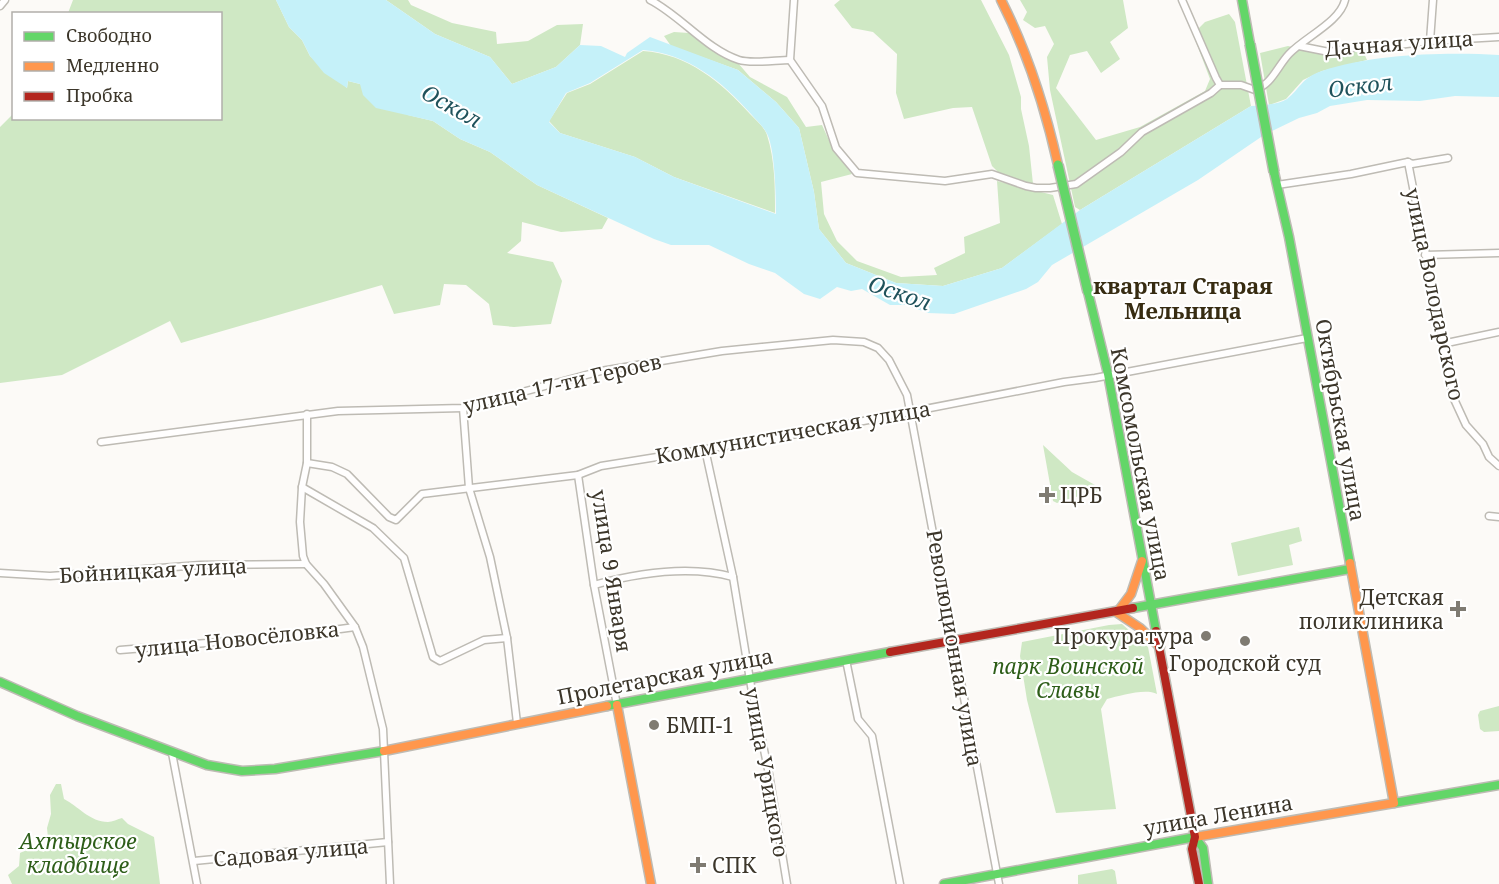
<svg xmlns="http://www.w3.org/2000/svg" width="1499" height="884" viewBox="0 0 1499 884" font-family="'Noto Serif',serif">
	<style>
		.green { fill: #cfe8c4 }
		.water { fill: #c5f1f9; fill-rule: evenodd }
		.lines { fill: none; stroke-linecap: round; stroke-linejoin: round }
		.street-casing { stroke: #bebbb4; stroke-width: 9 }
		.fast-casing { stroke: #bebbb4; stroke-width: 11 }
		.slow-casing { stroke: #bebbb4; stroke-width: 11 }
		.jam-casing { stroke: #bebbb4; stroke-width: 11 }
		.street { stroke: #fffefe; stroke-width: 6 }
		.fast { stroke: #63d668; stroke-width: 8 }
		.slow { stroke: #ff974d; stroke-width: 8 }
		.jam { stroke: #b3261e; stroke-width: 8 }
		.fast-bridge-casing { stroke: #bebbb4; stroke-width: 12; stroke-linecap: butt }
		.fast-bridge { stroke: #63d668; stroke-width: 9 }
		.poi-dot { fill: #7f7b72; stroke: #fff; stroke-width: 2 }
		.labels { text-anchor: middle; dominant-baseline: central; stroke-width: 4.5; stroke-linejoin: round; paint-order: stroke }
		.street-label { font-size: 21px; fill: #3c362a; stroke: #fff }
		.poi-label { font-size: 21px; fill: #3c362a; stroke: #fff; text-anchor: start }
		.park-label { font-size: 21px; font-style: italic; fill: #2e5e19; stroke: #fff }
		.water-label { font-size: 22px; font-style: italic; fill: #1f525b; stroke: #fff }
		.neighbourhood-label { font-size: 22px; font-weight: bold; fill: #372c12; stroke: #fff }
	</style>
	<rect width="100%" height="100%" fill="#fcfaf7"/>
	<g class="green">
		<path d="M73,0H276L289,27L302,40L310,56L347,88L348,81L360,84L408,115L433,121L460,139L490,152L537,185L608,218L602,229L561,232L522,222L521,241L507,253L553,262L562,281L551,324L514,327L493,325L489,304L466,285L444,284L440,305L394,314L382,285L181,343L170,321L62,375L0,383V127L13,114L14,118H220V14L68,13Z"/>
		<path d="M386,0H408L411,5L452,23L496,32L497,44L528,41L557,25L583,24L580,45L556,67L512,84L490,57L435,34Z"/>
		<path d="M840,0H981L1009,55L1021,97V109L1029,146L1033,184L1000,174L992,166L972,107L953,108L904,119L896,93L897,54L873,32L852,28L834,5Z"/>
		<path d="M1020,0H1123L1128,28L1110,42L1120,59L1101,73L1087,51L1070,55L1056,88L1096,140L1140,127L1205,91L1210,79L1193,34L1205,22L1229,14L1235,22L1251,106L1080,210L1075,207L1050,90L1047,57L1054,44L1045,26L1035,28L1023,20L1027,12Z"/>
		<path d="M674,32L689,33L738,63L750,77L787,97L806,127L822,125L833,149L852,174L821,182L824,214L837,241L857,261L901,277L937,275L934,268L965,253L964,237L1000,223L997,181L1053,195L1062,224L1002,268L943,286L896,283L846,263L819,229L814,192L799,128L776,102L738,70L671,46L664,36Z"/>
		<path d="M1288,46L1325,55L1363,51L1367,60L1322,71L1303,80L1286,99L1269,105L1260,53Z"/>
		<path d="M643,51C688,54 721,82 750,114C756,120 765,128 767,135C775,160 775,188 775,213L674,177L635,157L560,133L549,121L567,93L590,84Z"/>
		<path d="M1043,445L1072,472L1102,489V492L1079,496L1057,503L1053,501Z"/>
		<path d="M1299,527L1302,541L1289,545L1293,565L1238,576L1231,543Z"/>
		<path d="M1122,624L1148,647L1157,694C1145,688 1120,696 1107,699L1101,709L1116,809L1056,813L1027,700L1020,656L1022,642L1109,625Z"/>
		<path d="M1499,706V731L1484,732L1480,729L1478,715L1480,711Z"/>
		<path d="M56,784H61L64,799C78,806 90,822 108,822C112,822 118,819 122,818L128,824L154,837L160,884H12L8,875L19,866L20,853C30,848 34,848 44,852L48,838L47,828L51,814L50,795Z"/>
		<path d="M1112,869L1115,871L1117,884H1078V875Z"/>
	</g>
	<path class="water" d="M276,0H386L435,34L490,57L512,84L556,67L580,45L601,46L625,57L627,53L650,37L738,70L776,102L799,128L814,192L819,229L846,263L896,283L943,286L1002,268L1080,210L1251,106C1262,105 1277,105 1287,99C1300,89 1301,78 1322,71C1373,54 1445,52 1499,55V97L1455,96L1420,101L1367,100L1330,106L1317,113L1299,118L1264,135L1198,180L1052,265L1038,282L1026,289L954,314L928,313L906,305H890L862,289L851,291L837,287L820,299L804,294L775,273L749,264L709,245H671L654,239L537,185L490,152L460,139L433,121L376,108L363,95L360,84L348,81L347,88L324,73L310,56L302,40L289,27ZM643,50C688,54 722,81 751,114C756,120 762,125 766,132C775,145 776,197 776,214L674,177L635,157L560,133L549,122L566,93L590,83Z"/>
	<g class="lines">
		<g class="street-casing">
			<g id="street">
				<path d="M650,0C680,15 707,50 739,60C751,64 777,60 790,60"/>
				<path d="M794,0L790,60L822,106L836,148L857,173L945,181L992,174L1026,186L1036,188H1050L1076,184L1121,152L1142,132L1211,93L1220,85"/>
				<path d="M1182,0L1216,78L1220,85"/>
				<path d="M0,6L5,0"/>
				<path d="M1430,41L1433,0"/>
				<path d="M1299,46L1329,52L1358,47L1391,46L1430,41L1499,37"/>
				<path d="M1220,85H1241L1255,90C1272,84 1277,67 1289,54C1305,37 1340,22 1345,0"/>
				<path d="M1408,162L1454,399L1466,425L1483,444L1489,457L1499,466"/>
				<path d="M1277,185L1351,174L1408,162L1412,164L1448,158"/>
				<path d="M1425,255L1499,253"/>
				<path d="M1442,344L1499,332"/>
				<path d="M463,408L469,488L490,557L507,638L517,723"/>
				<path d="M307,414V463L302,487L300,522L303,556L306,564L324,584L355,627L363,647L383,729L390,884"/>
				<path d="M101,442L338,411L463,408L601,371L722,351L833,340L864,342L878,348L889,360L907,395L999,884"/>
				<path d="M705,449L733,577L752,692L769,774L787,884"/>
				<path d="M307,463L332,467L347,474L389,517L396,520L422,494L578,475L601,466L781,437L1064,382L1095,378L1307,338"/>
				<path d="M578,475L594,585L617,705"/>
				<path d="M302,487L373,528L404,558L433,657L440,661L484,640L507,638"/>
				<path d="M1489,516L1499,517"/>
				<path d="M0,573L50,576L201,565L306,564"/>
				<path d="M594,585C638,573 689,565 733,577"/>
				<path d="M120,650L281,637L355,627"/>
				<path d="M846,660L858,719L872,736L900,884"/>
				<path d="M172,753L197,884"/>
				<path d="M194,861L388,842"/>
			</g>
		</g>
		<g class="fast-casing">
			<g id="fast">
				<path d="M1242,0L1250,44"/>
				<path d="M1274,172L1289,237L1350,563"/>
				<path d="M1088,292L1108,374L1156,631"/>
				<path d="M1133,608L1350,569"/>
				<path d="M0,682L77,716L207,765L242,771L275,769L384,751"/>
				<path d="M607,706L890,652"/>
				<path d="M1394,803L1499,785"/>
				<path d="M1195,837L1203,848L1208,884"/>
				<path d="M944,884L1195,837"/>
			</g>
		</g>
		<g class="slow-casing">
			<g id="slow">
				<path d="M1001,0C1028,53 1045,107 1058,165"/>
				<path d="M1119,610L1131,594L1142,561"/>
				<path d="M1116,612L1140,628L1160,647"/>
				<path d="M617,705L651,884"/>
				<path d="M384,751L607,706"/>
				<path d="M1195,837L1394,803L1350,563"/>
			</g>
		</g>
		<g class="jam-casing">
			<g id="jam">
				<path d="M1156,631L1195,837L1192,849L1199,884"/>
				<path d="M890,652L1133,608"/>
			</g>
		</g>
		<use href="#street" class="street"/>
		<use href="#fast" class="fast"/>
		<use href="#slow" class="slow"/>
		<use href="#jam" class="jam"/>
		<g class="fast-bridge-casing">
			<g id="fast-bridge">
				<path d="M1250,44L1274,172"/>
				<path d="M1058,165L1088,292"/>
			</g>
		</g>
		<use href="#fast-bridge" class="fast-bridge"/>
	</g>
	<g class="poi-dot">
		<path d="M1044 486h6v6h6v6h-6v6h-6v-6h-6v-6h6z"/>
		<path d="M1455 600h6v6h6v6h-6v6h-6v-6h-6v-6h6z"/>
		<circle cx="1206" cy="636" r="6"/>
		<circle cx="1245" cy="641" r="6"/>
		<circle cx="654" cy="725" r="6"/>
		<path d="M695 856h6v6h6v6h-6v6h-6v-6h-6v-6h6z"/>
	</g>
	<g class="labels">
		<g class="street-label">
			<text transform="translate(1399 43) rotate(-4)">Дачная улица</text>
			<text transform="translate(1435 294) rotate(78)">улица Володарского</text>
			<text transform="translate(562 383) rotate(-13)">улица 17-ти Героев</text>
			<text transform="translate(1341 420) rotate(80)">Октябрьская улица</text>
			<text transform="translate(793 432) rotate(-10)">Коммунистическая улица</text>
			<text transform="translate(1141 464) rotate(79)">Комсомольская улица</text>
			<text transform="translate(153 570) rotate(-3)">Бойницкая улица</text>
			<text transform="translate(612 571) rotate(81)">улица 9 Января</text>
			<text transform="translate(237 639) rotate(-6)">улица Новосёловка</text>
			<text transform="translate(955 648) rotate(80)">Революционная улица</text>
			<text transform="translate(665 676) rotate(-11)">Пролетарская улица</text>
			<text transform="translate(767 772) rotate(80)">улица Урицкого</text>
			<text transform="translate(1218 815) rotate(-10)">улица Ленина</text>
			<text transform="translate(291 852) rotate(-5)">Садовая улица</text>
		</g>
		<g class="poi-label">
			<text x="1060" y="495">ЦРБ</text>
			<text x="1444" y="597" text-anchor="end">Детская<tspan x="1444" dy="24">поликлиника</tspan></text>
			<text x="1194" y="636" text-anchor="end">Прокуратура</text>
			<text x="1245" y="663" text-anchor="middle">Городской суд</text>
			<text x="666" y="725">БМП-1</text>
			<text x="712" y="865">СПК</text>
		</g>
		<g class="park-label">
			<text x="1068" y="666">парк Воинской<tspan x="1068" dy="24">Славы</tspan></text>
			<text x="78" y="841">Ахтырское<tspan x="78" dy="24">кладбище</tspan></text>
		</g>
		<g class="water-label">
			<text transform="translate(1360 85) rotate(-7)">Оскол</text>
			<text transform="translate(452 105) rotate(29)">Оскол</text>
			<text transform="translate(900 292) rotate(19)">Оскол</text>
		</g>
		<g class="neighbourhood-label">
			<text x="1183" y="285">квартал Старая<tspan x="1183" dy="25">Мельница</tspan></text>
		</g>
	</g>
	<rect x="12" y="12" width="210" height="108" fill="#ffffff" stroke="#b1afaa" stroke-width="1.5"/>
	<rect x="24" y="32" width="30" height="9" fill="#63d668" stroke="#b1afaa" stroke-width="1.5"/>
	<text x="66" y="42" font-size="18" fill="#3c362a">Свободно</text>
	<rect x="24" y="62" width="30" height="9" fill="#ff974d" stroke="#b1afaa" stroke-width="1.5"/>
	<text x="66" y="72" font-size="18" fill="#3c362a">Медленно</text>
	<rect x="24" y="92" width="30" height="9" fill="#b3261e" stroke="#b1afaa" stroke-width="1.5"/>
	<text x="66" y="102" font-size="18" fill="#3c362a">Пробка</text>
</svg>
